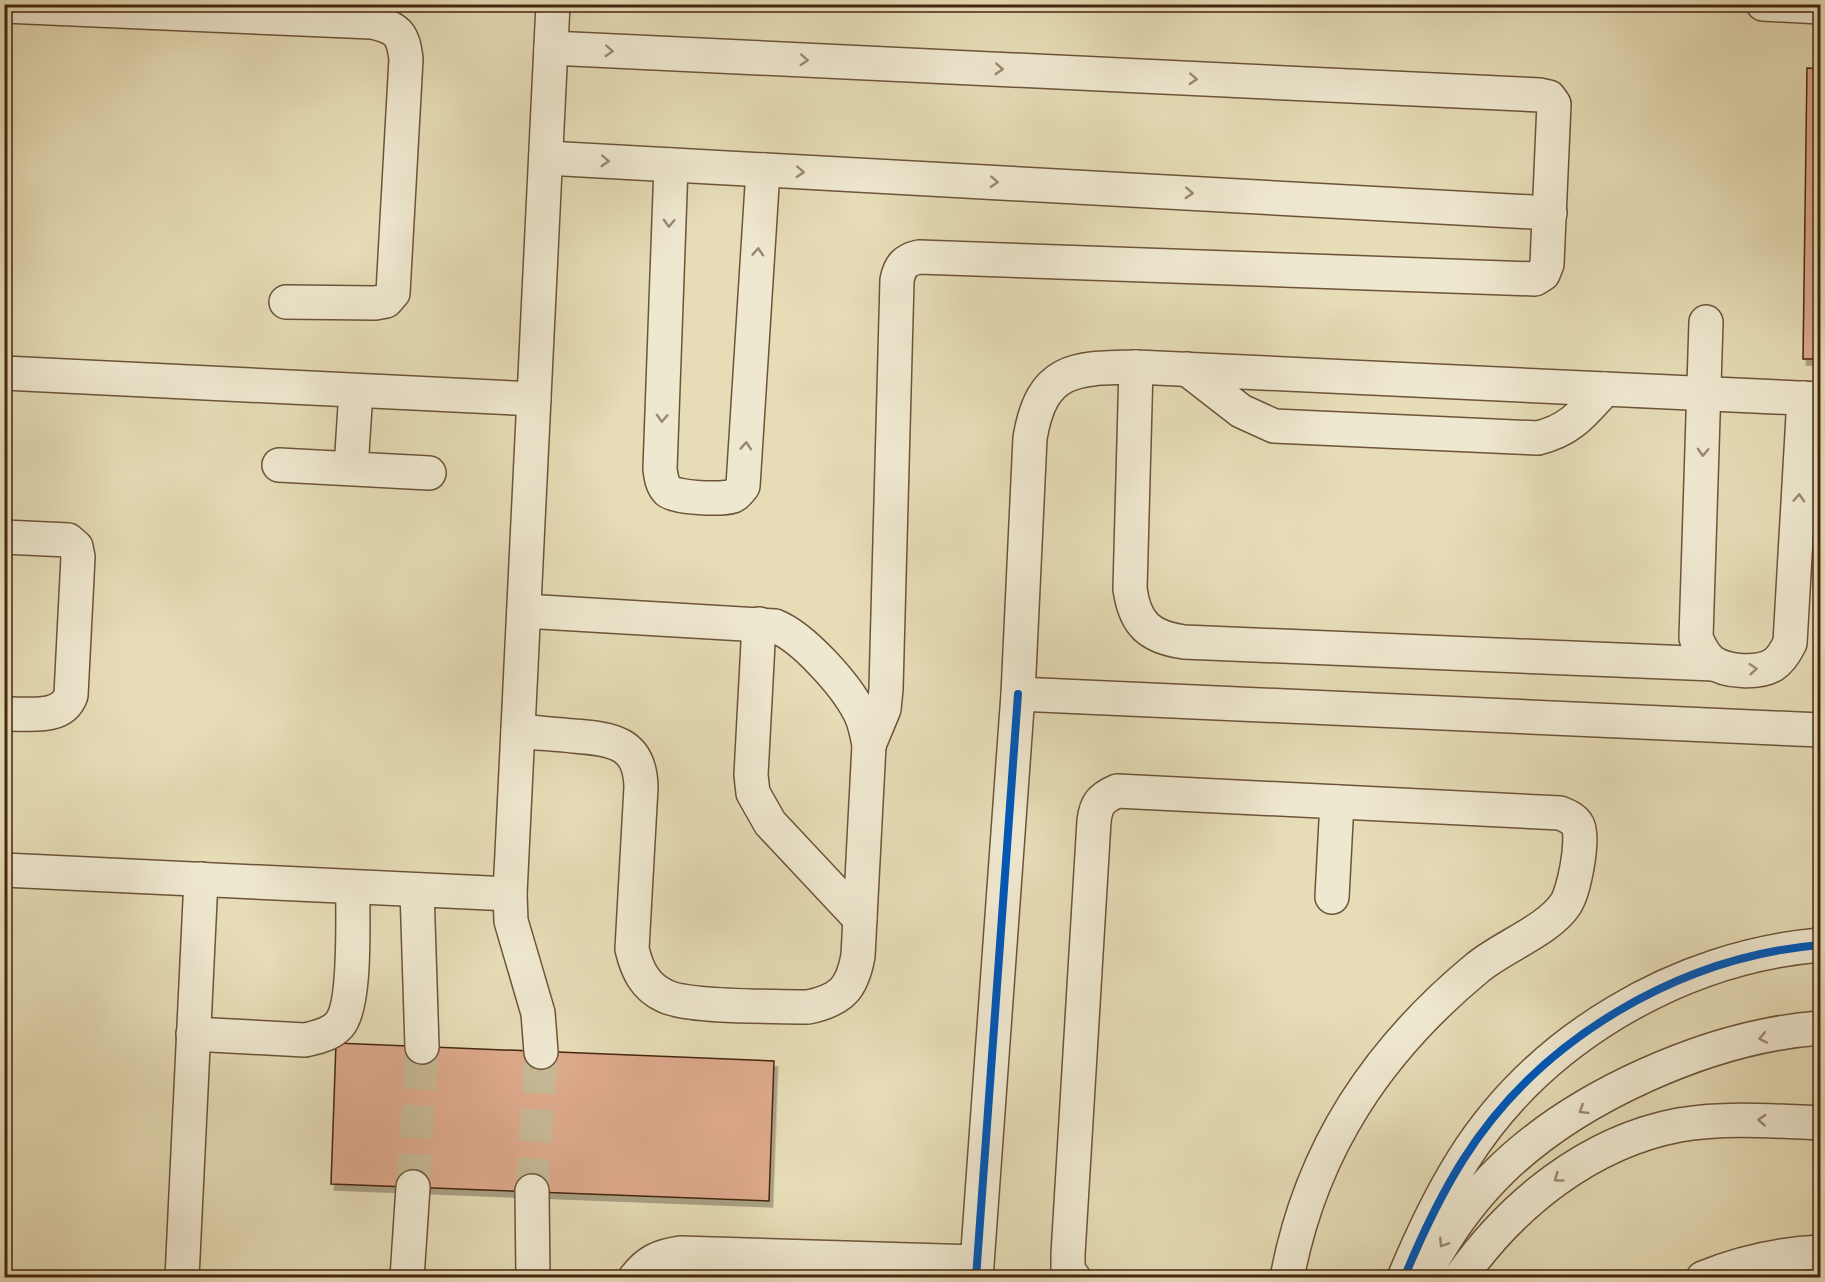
<svg xmlns="http://www.w3.org/2000/svg" width="1825" height="1282" viewBox="0 0 1825 1282" font-family="'IM FELL DW Pica',serif">
	<style>
		.building { fill: #dda98b; stroke: #45260f; stroke-width: 1.5; filter: url(#shadow) }
		.lines { fill: none; stroke-linecap: round; stroke-linejoin: round }
		.minor-tunnel { stroke: #c6b895; stroke-width: 33; stroke-dasharray: 33 16; stroke-linecap: butt }
		.minor-casing { stroke: #6d5439; stroke-width: 36 }
		.minor { stroke: #efe8d0; stroke-width: 33 }
		.cycleway-casing { stroke: #efe8d0; stroke-width: 11 }
		.cycleway { stroke: #0057b8; stroke-width: 8 }
		.oneway { stroke: #9a8770 }
	</style>
	<defs>
		<filter id="shadow"><feDropShadow dx="3.5" dy="6" stdDeviation="0" flood-color="#0004"/></filter>
	</defs>
	<rect width="100%" height="100%" fill="#e6dcb6"/>
	<filter id="stains"><feTurbulence type="fractalNoise" baseFrequency=".00333" numOctaves="4"/><feColorMatrix values="0 0 0 0 .2 0 0 0 0 .09 0 0 0 0 .02 0 0 0 .5 -.17"/></filter>
	<radialGradient id="worn" r=".72"><stop offset=".6" stop-color="#630" stop-opacity="0"/><stop offset="1" stop-color="#630" stop-opacity=".3"/></radialGradient>
	<g class="building">
		<path d="M1807,68L1820,69V359H1803Z"/>
		<path d="M336,1043L774,1061L769,1201L331,1184Z"/>
	</g>
	<g class="lines">
		<g class="minor-tunnel">
			<path d="M413,1187L422,1047"/>
			<path d="M532,1191L541,1052"/>
		</g>
		<g class="minor-casing">
			<g id="minor">
				<path d="M1763,4L1820,7"/>
				<path d="M4,6L372,22C398,28 403,34 406,59L393,293L386,301L375,303L286,302"/>
				<path d="M551,48L1540,95L1549,97L1554,104L1547,264L1543,274L1535,279L919,257C905,260 900,266 897,280L886,689L884,709L869,745"/>
				<path d="M546,158L1550,213"/>
				<path d="M671,165L660,469C661,477 662,485 668,491C676,498 722,500 733,496C737,494 740,490 743,486L763,170"/>
				<path d="M1706,322L1696,638C1700,647 1704,656 1712,662C1726,672 1758,674 1773,665C1781,660 1786,651 1790,643L1804,398"/>
				<path d="M1136,367L1130,589C1135,624 1149,637 1184,642L1714,664"/>
				<path d="M1187,369L1241,411L1274,426L1538,438C1571,430 1583,413 1605,389"/>
				<path d="M4,373L534,399"/>
				<path d="M279,465L429,473"/>
				<path d="M351,468L356,391"/>
				<path d="M4,537L68,540L76,547L78,557L71,695C62,721 27,713 4,714"/>
				<path d="M759,624L751,775L753,793L770,823L860,919"/>
				<path d="M1018,694L1820,730"/>
				<path d="M518,731C536,733 555,734 574,736C612,739 640,742 641,787L632,949C637,970 645,987 665,996C689,1008 778,1006 808,1007C841,1000 852,989 858,956L869,745C867,734 865,723 860,713C846,685 803,637 775,626L524,611"/>
				<path d="M4,870L510,894"/>
				<path d="M417,890L422,1047"/>
				<path d="M1332,897L1337,802"/>
				<path d="M193,1034L305,1040C317,1037 330,1035 339,1025C357,1005 352,916 353,887"/>
				<path d="M541,1052L538,1013L511,921L510,894L553,4"/>
				<path d="M532,1191L533,1278"/>
				<path d="M182,1278L201,879"/>
				<path d="M407,1278L413,1187"/>
				<path d="M635,1278C648,1261 660,1256 680,1253L977,1262"/>
				<path d="M976,1278L1018,694L1030,438C1042,368 1073,368 1136,367L1820,399"/>
				<path d="M1074,1278L1068,1270V1254L1094,821C1096,804 1101,798 1117,791L1560,813C1567,816 1574,818 1578,826C1584,840 1574,893 1565,905C1547,931 1502,947 1477,968C1378,1050 1311,1149 1287,1278"/>
				<path d="M1404,1278C1421,1237 1439,1198 1463,1160C1539,1039 1679,957 1820,945"/>
				<path d="M1423,1278C1442,1241 1465,1207 1494,1177C1572,1097 1710,1036 1820,1028"/>
				<path d="M1460,1278C1512,1204 1589,1142 1679,1125C1726,1117 1774,1121 1820,1123"/>
				<path d="M1703,1278C1742,1262 1779,1254 1820,1252"/>
			</g>
		</g>
		<use href="#minor" class="minor"/>
		<g class="cycleway-casing">
			<g id="cycleway">
				<path d="M976,1278L1018,694"/>
				<path d="M1404,1278C1421,1237 1439,1198 1463,1160C1539,1039 1679,957 1820,945"/>
			</g>
		</g>
		<use href="#cycleway" class="cycleway"/>
	</g>
	<defs><path id="oneway-chevron" d="M-2-3.5L2.5 0L-2 3.5" fill="none" stroke-width="1.6" stroke-linecap="round" stroke-linejoin="round" transform="scale(1.5)"/></defs>
	<g class="oneway">
		<use href="#oneway-chevron" transform="translate(609 51) rotate(3)"/>
		<use href="#oneway-chevron" transform="translate(804 60) rotate(3)"/>
		<use href="#oneway-chevron" transform="translate(999 69) rotate(3)"/>
		<use href="#oneway-chevron" transform="translate(1193 79) rotate(3)"/>
		<use href="#oneway-chevron" transform="translate(605 161) rotate(3)"/>
		<use href="#oneway-chevron" transform="translate(800 172) rotate(3)"/>
		<use href="#oneway-chevron" transform="translate(994 182) rotate(3)"/>
		<use href="#oneway-chevron" transform="translate(1189 193) rotate(3)"/>
		<use href="#oneway-chevron" transform="translate(669 223) rotate(92)"/>
		<use href="#oneway-chevron" transform="translate(758 252) rotate(-86)"/>
		<use href="#oneway-chevron" transform="translate(662 418) rotate(92)"/>
		<use href="#oneway-chevron" transform="translate(746 446) rotate(-86)"/>
		<use href="#oneway-chevron" transform="translate(1703 452) rotate(93)"/>
		<use href="#oneway-chevron" transform="translate(1799 498) rotate(-87)"/>
		<use href="#oneway-chevron" transform="translate(1753 669) rotate(-5)"/>
		<use href="#oneway-chevron" transform="translate(1763 1038) rotate(169)"/>
		<use href="#oneway-chevron" transform="translate(1583 1110) rotate(148)"/>
		<use href="#oneway-chevron" transform="translate(1762 1120) rotate(-177)"/>
		<use href="#oneway-chevron" transform="translate(1558 1178) rotate(144)"/>
		<use href="#oneway-chevron" transform="translate(1443 1243) rotate(123)"/>
	</g>
	<rect width="1825" height="1282" fill="none" stroke="#e6dcb6" stroke-width="24"/>
	<rect x="6" y="6" width="1813" height="1270" fill="none" stroke="#45260f" stroke-width="3"/>
	<rect x="12" y="12" width="1801" height="1258" fill="none" stroke="#45260f" stroke-width="1.5"/>
	<rect width="100%" height="100%" filter="url(#stains)"/>
	<rect width="100%" height="100%" fill="url(#worn)"/>
</svg>
